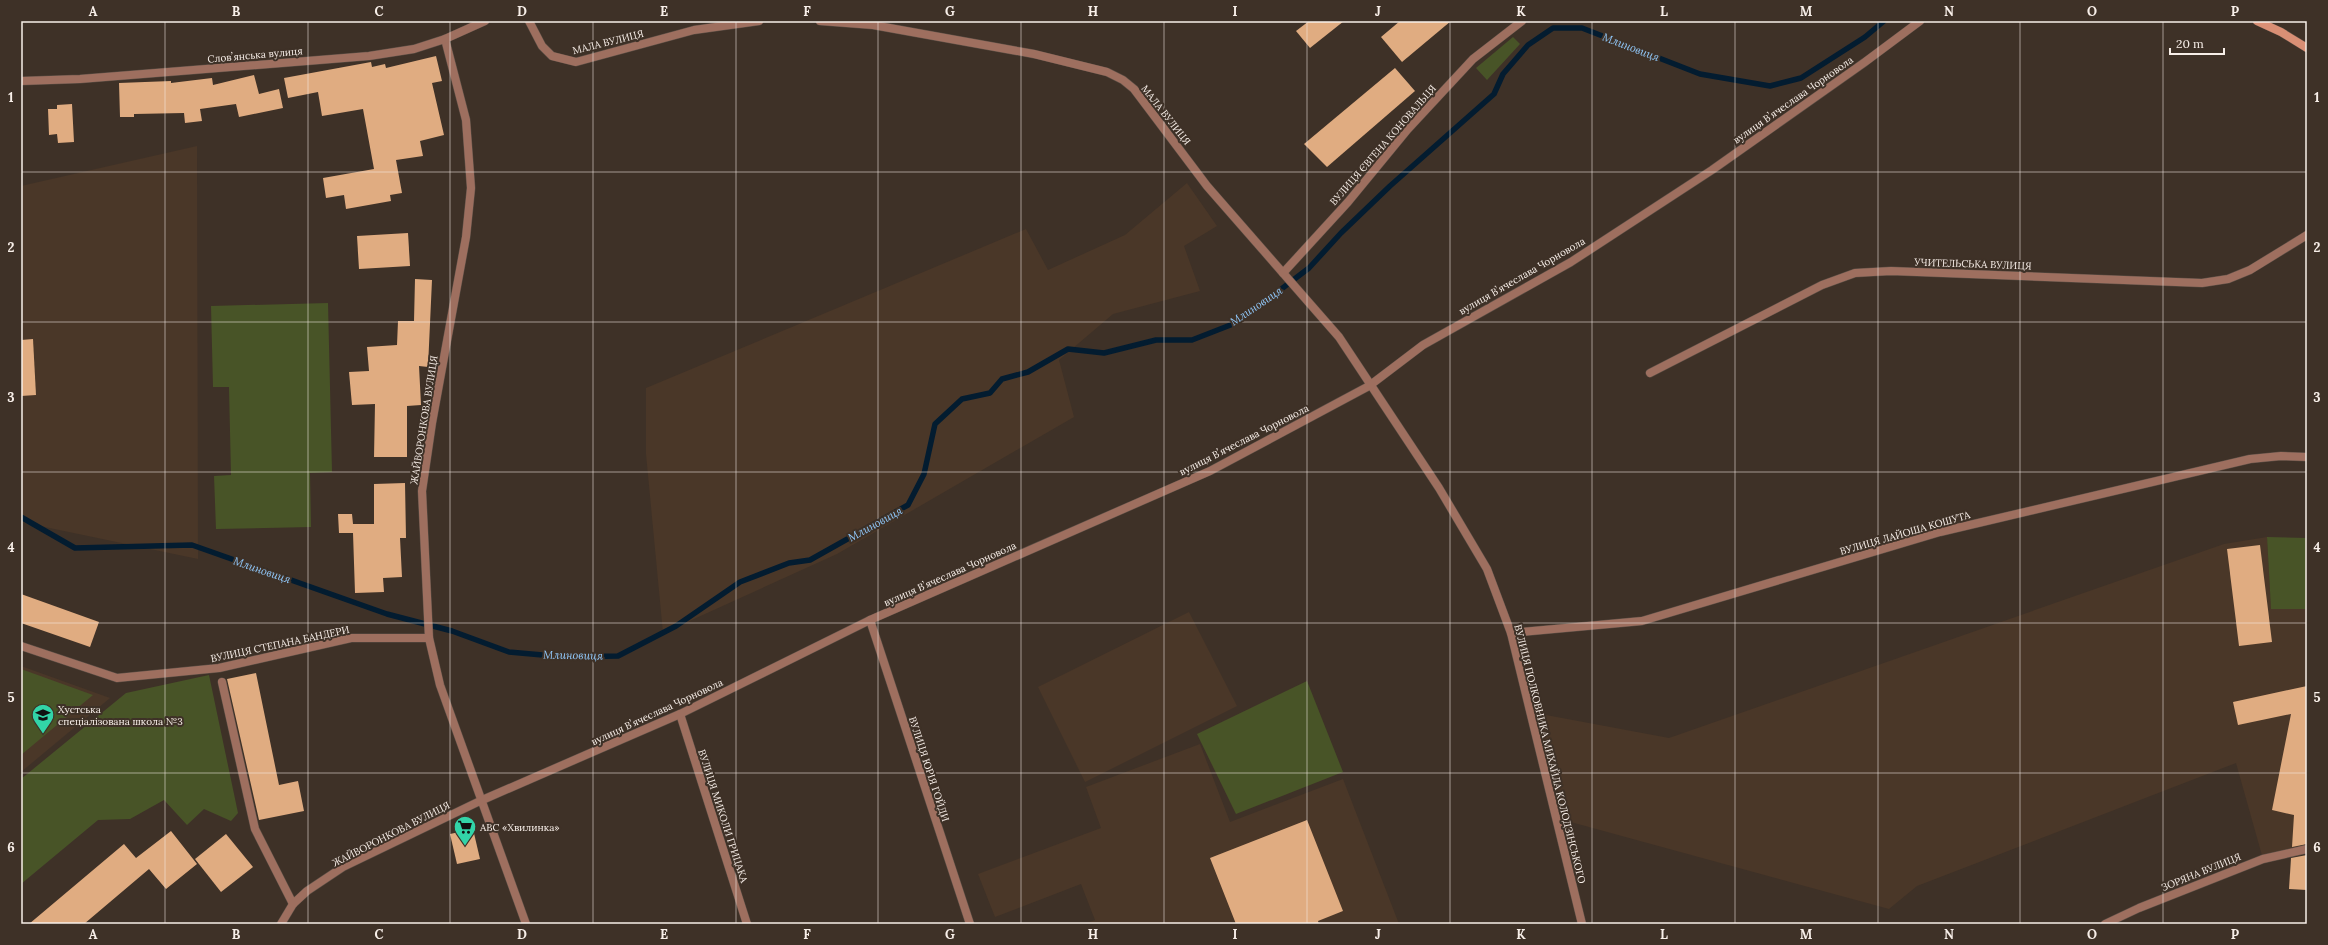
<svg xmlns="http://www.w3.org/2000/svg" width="2328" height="945" viewBox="0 0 2328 945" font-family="Lora,serif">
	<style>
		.built { fill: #4a3728 }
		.green { fill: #485427 }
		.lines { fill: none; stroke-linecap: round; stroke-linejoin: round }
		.stream { stroke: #031c30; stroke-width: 5.5 }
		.building { fill: #e0ac81 }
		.minor-casing { stroke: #5c4f46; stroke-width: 9 }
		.tertiary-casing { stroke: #5c4f46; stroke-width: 9 }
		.secondary-casing { stroke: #5c4f46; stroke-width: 9 }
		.minor { stroke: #9e6f5f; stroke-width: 8 }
		.tertiary { stroke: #9e6f5f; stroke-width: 8 }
		.secondary { stroke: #d98f75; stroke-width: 8 }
		.grid { fill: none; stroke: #f8efe9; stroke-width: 1; stroke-opacity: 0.55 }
		.labels { text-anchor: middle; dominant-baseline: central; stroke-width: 4; stroke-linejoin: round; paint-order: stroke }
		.street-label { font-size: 10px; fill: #f8efe9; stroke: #3e3127 }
		.poi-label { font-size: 10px; fill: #f8efe9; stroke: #3e3127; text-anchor: start }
		.water-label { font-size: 11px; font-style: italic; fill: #91c8fa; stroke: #3e3127 }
		.neatline { fill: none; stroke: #f8efe9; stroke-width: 1.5 }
		.grid-label { font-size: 13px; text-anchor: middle; font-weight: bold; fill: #f8efe9 }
	</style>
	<rect width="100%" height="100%" fill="#3e3127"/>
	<g class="built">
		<path d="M197,146L198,559L21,522V186Z"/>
		<path d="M1187,183L1217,226L1184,246L1200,291L1113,314L1059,360L1074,417L837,554L663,633L646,454V388L1026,229L1048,270L1125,235Z"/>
		<path d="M2267,537L2271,608L2307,609V849L2263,859L2236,763L1917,886L1889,909L1556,818L1530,712L1669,738L2224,544Z"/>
		<path d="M1189,612L1237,706L1085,782L1038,687Z"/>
		<path d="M21,666L110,698L21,772Z"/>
		<path d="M1200,744L1230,822L1343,779L1399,924H1084L1095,920L1081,884L995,917L978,874L1101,828L1086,787Z"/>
	</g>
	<g class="green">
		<path d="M1513,37L1520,44L1487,80L1476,68Z"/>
		<path d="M328,303L332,472L310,473L311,527L216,529L214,476L231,475L229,387H213L211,306Z"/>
		<path d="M2267,537L2307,538V609H2271Z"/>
		<path d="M21,669L93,695L21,755Z"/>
		<path d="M209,675L238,813L231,821L204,809L187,825L164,800L130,819L98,820L21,884V779L126,693Z"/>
		<path d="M1307,681L1343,772L1236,814L1197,734Z"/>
	</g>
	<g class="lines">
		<path class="stream" d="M21,517L75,548L192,545L387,614L452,631L509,652L565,657L618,656L676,626L740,582L789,563L810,560L908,505L924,474L935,424L962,399L990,393L1002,379L1028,372L1068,349L1104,353L1156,340H1192L1233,324L1255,309L1309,268L1341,233L1390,186L1494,94L1503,74L1528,45L1553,28H1582L1700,74L1770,86L1801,78L1865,37L1884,21"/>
	</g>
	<g class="building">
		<path d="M1309,21H1344L1310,48L1296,31Z"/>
		<path d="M1400,21H1451L1402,62L1381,37Z"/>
		<path d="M436,56L442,81L432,83L444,135L420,141L423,156L396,160L402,193L390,195L391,201L346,209L344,195L326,198L323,178L374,169L363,109L322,116L318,92L288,98L284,78L371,62L372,67L385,64L386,68Z"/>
		<path d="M1395,68L1415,91L1327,167L1304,144Z"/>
		<path d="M254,75L259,94L279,89L283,108L239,117L236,104L200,109L202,121L185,123L184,113L134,114V117H120L119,83L171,81V83L212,78L213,85Z"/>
		<path d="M72,104L74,142L58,143L57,134L49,135L48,109H57V105Z"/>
		<path d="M408,233L410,266L359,269L357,236Z"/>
		<path d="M415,279L432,280L428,367L419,366L421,405L407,406V457H374L375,404L352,405L349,372L369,371L367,347L397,345L398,321H414Z"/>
		<path d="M33,339L36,395L21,396V340Z"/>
		<path d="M405,483L406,538H400L402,577L383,578L384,592L355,593L353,533H339L338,514H352L353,524H374V484Z"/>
		<path d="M2260,545L2272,642L2239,646L2227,549Z"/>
		<path d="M21,594L99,622L90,647L21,623Z"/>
		<path d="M256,673L279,785L298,781L304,811L259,820L227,679Z"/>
		<path d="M2307,686V844L2292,847L2294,815L2272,810L2291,714L2238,725L2233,702Z"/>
		<path d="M1307,820L1343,911L1318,921L1319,924H1236L1210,858Z"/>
		<path d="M473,829L480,859L457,864L450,834Z"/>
		<path d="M171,831L197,864L166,889L149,869L84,924H29L124,844L136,858Z"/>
		<path d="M226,834L253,867L221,892L195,859Z"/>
		<path d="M2307,855V890L2289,889L2291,858Z"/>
	</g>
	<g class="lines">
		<g class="minor-casing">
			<g id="minor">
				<path d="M529,21L542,46L552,56L576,62L694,30L759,21"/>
				<path d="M820,21L873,25L1034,54L1107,72L1123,80L1134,89L1207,186L1339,337L1439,488L1487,569L1511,633L1582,924"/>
				<path d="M445,39L466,120L471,188L466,237L432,423L422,491L429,638L440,685L526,924"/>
				<path d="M1283,273L1348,202L1408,129L1473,59L1522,21"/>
				<path d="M1650,373L1822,285L1855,273L1891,271L2202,283L2228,279L2250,270L2307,235"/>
				<path d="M870,620L970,924"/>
				<path d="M1511,633L1642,621L1940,532L2250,459L2281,456L2307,457"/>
				<path d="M21,646L117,678L219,668L351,638H429"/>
				<path d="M222,682L255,829L293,904"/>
				<path d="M680,714L747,924"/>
				<path d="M281,924L293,904L307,891L343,867L480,801L680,714L870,620L1210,471L1369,386L1423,345L1571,262L1712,170L1865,62L1920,21"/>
				<path d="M2105,924L2139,908L2263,859L2307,849"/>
			</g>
		</g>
		<g class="tertiary-casing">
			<path id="tertiary" d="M21,81L80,79L369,56L414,49L445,39L485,21"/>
		</g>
		<g class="secondary-casing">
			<path id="secondary" d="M2257,21L2281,32L2307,48"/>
		</g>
		<use href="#minor" class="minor"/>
		<use href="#tertiary" class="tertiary"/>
		<use href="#secondary" class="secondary"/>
	</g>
	<path class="grid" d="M165,21V924M308,21V924M450,21V924M593,21V924M736,21V924M878,21V924M1021,21V924M1164,21V924M1307,21V924M1450,21V924M1592,21V924M1735,21V924M1878,21V924M2020,21V924M2163,21V924M21,172H2307M21,322H2307M21,472H2307M21,623H2307M21,773H2307"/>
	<defs>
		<g id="school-pin" transform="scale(1.15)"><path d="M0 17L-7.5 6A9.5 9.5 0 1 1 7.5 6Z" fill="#32d4a8" stroke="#3e3127"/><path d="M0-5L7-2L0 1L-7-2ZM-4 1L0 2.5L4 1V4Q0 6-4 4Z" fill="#111"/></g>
		<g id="supermarket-pin" transform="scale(1.15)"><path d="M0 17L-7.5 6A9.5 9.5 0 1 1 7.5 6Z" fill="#32d4a8" stroke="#3e3127"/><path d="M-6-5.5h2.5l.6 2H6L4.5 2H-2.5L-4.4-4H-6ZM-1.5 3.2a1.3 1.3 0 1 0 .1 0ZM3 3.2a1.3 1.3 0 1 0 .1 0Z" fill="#111"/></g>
	</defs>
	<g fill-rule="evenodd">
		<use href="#school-pin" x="43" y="715"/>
		<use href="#supermarket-pin" x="465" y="827"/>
	</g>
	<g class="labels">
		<g class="street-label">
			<text transform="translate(608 42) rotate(-14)">МАЛА ВУЛИЦЯ</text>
			<text transform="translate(255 55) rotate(-5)">Словʼянська вулиця</text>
			<text transform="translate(1793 100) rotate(-35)">вулиця Вʼячеслава Чорновола</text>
			<text transform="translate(1166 115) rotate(52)">МАЛА ВУЛИЦЯ</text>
			<text transform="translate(1383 145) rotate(-49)">ВУЛИЦЯ ЄВГЕНА КОНОВАЛЬЦЯ</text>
			<text transform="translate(1973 264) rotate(2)">УЧИТЕЛЬСЬКА ВУЛИЦЯ</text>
			<text transform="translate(1522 276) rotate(-30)">вулиця Вʼячеслава Чорновола</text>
			<text transform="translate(424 420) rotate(-81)">ЖАЙВОРОНКОВА ВУЛИЦЯ</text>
			<text transform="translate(1244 440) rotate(-27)">вулиця Вʼячеслава Чорновола</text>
			<text transform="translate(1905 533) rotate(-16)">ВУЛИЦЯ ЛАЙОША КОШУТА</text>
			<text transform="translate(950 574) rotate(-24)">вулиця Вʼячеслава Чорновола</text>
			<text transform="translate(280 644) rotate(-12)">ВУЛИЦЯ СТЕПАНА БАНДЕРИ</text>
			<text transform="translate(657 712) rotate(-25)">вулиця Вʼячеслава Чорновола</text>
			<text transform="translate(1550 754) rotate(76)">ВУЛИЦЯ ПОЛКОВНИКА МИХАЙЛА КОЛОДЗІНСЬКОГО</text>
			<text transform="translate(929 769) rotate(72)">ВУЛИЦЯ ЮРІЯ ГОЙДИ</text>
			<text transform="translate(723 816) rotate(72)">ВУЛИЦЯ МИКОЛИ ГРИЦАКА</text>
			<text transform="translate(391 834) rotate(-27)">ЖАЙВОРОНКОВА ВУЛИЦЯ</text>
			<text transform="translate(2201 872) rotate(-22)">ЗОРЯНА ВУЛИЦЯ</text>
		</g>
		<g class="poi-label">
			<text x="58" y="709">Хустська<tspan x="58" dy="12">спеціалізована школа №3</tspan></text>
			<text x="480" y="827">АВС «Хвилинка»</text>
		</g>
		<g class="water-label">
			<text transform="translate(1631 47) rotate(21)">Млиновиця</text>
			<text transform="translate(1256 306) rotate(-34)">Млиновиця</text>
			<text transform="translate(875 524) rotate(-29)">Млиновиця</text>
			<text transform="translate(262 570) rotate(19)">Млиновиця</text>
			<text transform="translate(573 655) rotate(1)">Млиновиця</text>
		</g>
	</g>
	<rect width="2328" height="945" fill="none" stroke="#3e3127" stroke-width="44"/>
	<path d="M2170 48v6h54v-6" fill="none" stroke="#f8efe9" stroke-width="2"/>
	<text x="2176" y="48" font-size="12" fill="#f8efe9" stroke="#3e3127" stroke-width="3" paint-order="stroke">20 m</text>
	<rect x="22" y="22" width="2284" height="901" class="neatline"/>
	<g class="grid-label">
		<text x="93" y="16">A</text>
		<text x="236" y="16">B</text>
		<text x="379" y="16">C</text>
		<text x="522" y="16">D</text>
		<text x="664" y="16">E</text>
		<text x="807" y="16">F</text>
		<text x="950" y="16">G</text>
		<text x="1093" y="16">H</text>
		<text x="1235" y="16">I</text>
		<text x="1378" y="16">J</text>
		<text x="1521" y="16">K</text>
		<text x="1664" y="16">L</text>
		<text x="1806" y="16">M</text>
		<text x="1949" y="16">N</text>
		<text x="2092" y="16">O</text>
		<text x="2235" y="16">P</text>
		<text x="11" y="102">1</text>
		<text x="2317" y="102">1</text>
		<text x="11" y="252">2</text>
		<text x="2317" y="252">2</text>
		<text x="11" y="402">3</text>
		<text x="2317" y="402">3</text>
		<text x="11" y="552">4</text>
		<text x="2317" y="552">4</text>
		<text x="11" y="702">5</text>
		<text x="2317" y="702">5</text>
		<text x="11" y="852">6</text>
		<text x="2317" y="852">6</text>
		<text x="93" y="939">A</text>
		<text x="236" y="939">B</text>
		<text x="379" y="939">C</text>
		<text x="522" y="939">D</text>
		<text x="664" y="939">E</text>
		<text x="807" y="939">F</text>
		<text x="950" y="939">G</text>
		<text x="1093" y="939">H</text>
		<text x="1235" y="939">I</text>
		<text x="1378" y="939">J</text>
		<text x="1521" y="939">K</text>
		<text x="1664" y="939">L</text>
		<text x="1806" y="939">M</text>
		<text x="1949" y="939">N</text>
		<text x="2092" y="939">O</text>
		<text x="2235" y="939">P</text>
	</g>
</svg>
